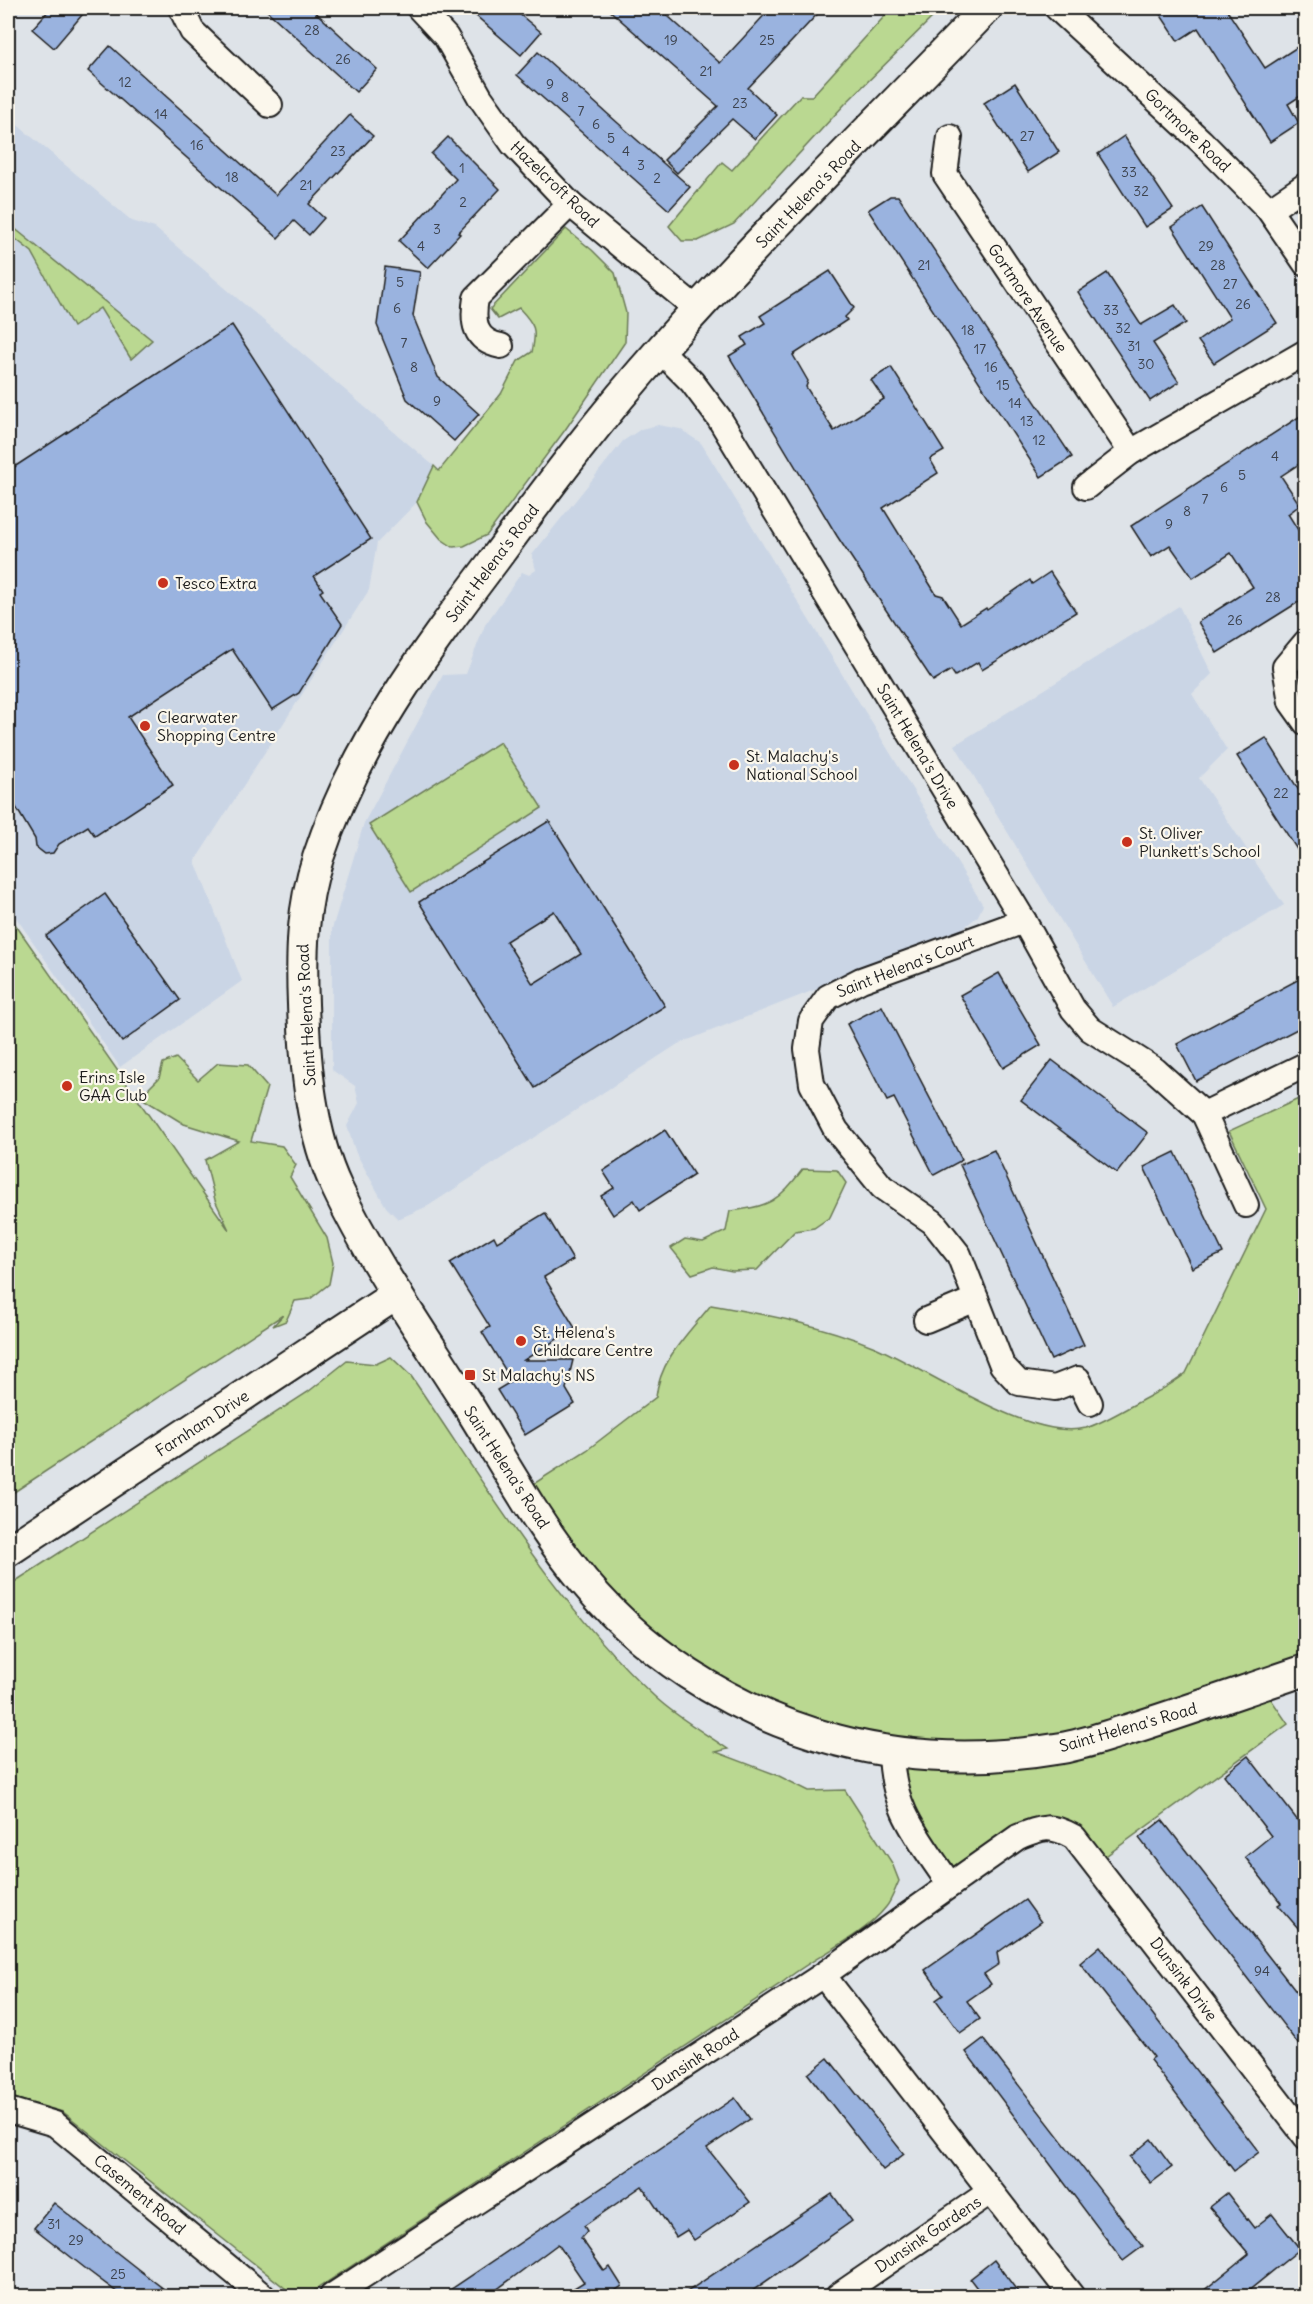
<svg xmlns="http://www.w3.org/2000/svg" width="1313" height="2304" viewBox="0 0 1313 2304" font-family="Delius,sans-serif">
	<style>
		.built { fill: #cad5e5 }
		.green { fill: #bad891; stroke: #6b7a56; stroke-width: 1.5 }
		.building { fill: #9ab3df; stroke: #1c1c1c; stroke-width: 1.5; fill-rule: evenodd }
		.lines { fill: none; stroke-linecap: round; stroke-linejoin: round }
		.minor-casing { stroke: #1c1c1c; stroke-width: 28 }
		.tertiary-casing { stroke: #1c1c1c; stroke-width: 34 }
		.minor { stroke: #fbf7ec; stroke-width: 24 }
		.tertiary { stroke: #fbf7ec; stroke-width: 30 }
		.poi-dot { fill: #c8321e; stroke: #fbf7ec; stroke-width: 2 }
		.labels { text-anchor: middle; dominant-baseline: central; stroke-width: 4.5; stroke-linejoin: round; paint-order: stroke }
		.number-label { font-size: 14px; fill: #3c424d }
		.street-label { font-size: 16px; fill: #1c1c1c; stroke: #fbf7ec }
		.poi-label { font-size: 16px; fill: #1c1c1c; stroke: #fbf7ec; text-anchor: start }
	</style>
	<rect width="100%" height="100%" fill="#dee3e8"/>
	<filter id="ink" filterUnits="userSpaceOnUse"><feTurbulence type="fractalNoise" baseFrequency=".0167" numOctaves="2"/><feDisplacementMap in="SourceGraphic" scale="12" xChannelSelector="R" yChannelSelector="G"/><feConvolveMatrix kernelMatrix="1 2 1 2 8 2 1 2 1" color-interpolation-filters="sRGB"/></filter>
	<g filter="url(#ink)">
		<g class="built">
			<path d="M8,117L132,221L155,228L434,466L417,502L377,543L369,590L195,861L242,981L120,1067L8,906Z"/>
			<path d="M658,425L680,429L701,443L983,905L978,916L956,934L678,1044L428,1206L398,1219L386,1207L356,1153L347,1126L359,1103L355,1086L332,1070V929L364,823L443,675L466,674L485,625L522,572L529,575L536,570L532,555L623,441L641,429Z"/>
			<path d="M1179,606L1212,674L1192,694L1227,750L1199,778L1284,905L1113,1007L955,745Z"/>
		</g>
		<g class="green">
			<path d="M892,8H942L845,104L734,224L698,241H682L669,226L722,162L732,170L800,96H812Z"/>
			<path d="M8,223L152,340L131,359L100,308L73,327L32,252L8,233Z"/>
			<path d="M566,229L592,250L615,273L626,313L625,342L565,430L487,535L464,546L453,547L441,539L427,522L417,502L434,466L439,471L501,394L518,361L532,352C537,329 535,325 519,308L498,319L490,309Z"/>
			<path d="M500,742L542,808L411,892L369,825Z"/>
			<path d="M8,914L229,1230L215,1200L205,1160L239,1141L184,1124L140,1097L159,1078L163,1063L176,1058L198,1080L218,1063L248,1065L267,1087L251,1141L282,1146L296,1165L290,1177L327,1238L333,1263L329,1284L310,1299L295,1301L286,1321L273,1326L283,1315L8,1496Z"/>
			<path d="M1305,1096V1669L1005,1755L813,1736L653,1648L524,1490L587,1450L656,1397C660,1359 688,1334 711,1305C768,1315 822,1325 875,1347C927,1369 1030,1442 1086,1428C1102,1423 1120,1412 1135,1404C1153,1394 1171,1386 1186,1373L1266,1209L1229,1131Z"/>
			<path d="M803,1169L837,1170L846,1183L830,1217L814,1228L795,1231L757,1270L732,1271L713,1267L692,1274L671,1248L685,1239L703,1242L726,1231L730,1211C770,1207 778,1201 803,1169Z"/>
			<path d="M391,1357L411,1376C487,1487 555,1603 654,1696C675,1716 703,1732 728,1749L716,1752L777,1775L809,1791L845,1790L892,1863L899,1881C895,1889 892,1900 886,1907C859,1941 814,1955 783,1982L306,2296H295L63,2112L17,2099L8,2100V1586L308,1392L347,1361L376,1364Z"/>
			<path d="M1262,1686L1288,1724L1096,1863L1057,1827L950,1884L892,1769L1006,1756Z"/>
		</g>
		<g class="building">
			<path d="M51,8H88L54,48L32,29Z"/>
			<path d="M264,8H311L377,69L356,92Z"/>
			<path d="M467,8H512L541,32L521,55Z"/>
			<path d="M607,8H659L720,63L771,8H823L748,88L777,115L755,139L732,119L677,173L664,160L718,106Z"/>
			<path d="M1156,8H1229L1226,9L1265,68L1305,42V93L1288,104L1299,123L1270,142L1198,28L1178,41Z"/>
			<path d="M110,46L276,195L350,115L373,136L309,204L324,218L309,235L294,221L278,238L88,71Z"/>
			<path d="M538,52L690,187L669,210L517,75Z"/>
			<path d="M1015,83L1059,152L1028,172L984,103Z"/>
			<path d="M1124,136L1173,209L1145,227L1098,154Z"/>
			<path d="M448,137L500,189L458,233L460,234L428,268L399,241L456,179L431,154Z"/>
			<path d="M890,196H898L1072,457L1041,477L868,210Z"/>
			<path d="M1202,207L1277,323L1214,363L1198,341L1230,318L1172,227Z"/>
			<path d="M385,267L420,272L413,316L438,377L479,414L454,441L407,399L377,325Z"/>
			<path d="M830,271L854,308L845,317L847,320L793,355L808,381L806,387L834,431L884,399L871,380L891,367L944,451L930,459L938,473L883,508L936,594L943,596L961,624L986,608L987,610L1030,580L1032,584L1050,572L1076,612L982,670L978,662L955,676L951,670L933,681L837,536L729,356L747,345L742,337L765,323L760,316Z"/>
			<path d="M1107,273L1141,325L1175,305L1186,323L1153,343L1179,382L1150,401L1078,292Z"/>
			<path d="M232,325L371,539L314,576L323,590L320,592L342,624L299,693L272,710L232,649L128,717L173,785L95,836L88,826L59,844L53,853L45,854L36,847L35,839L8,794V471Z"/>
			<path d="M1305,413V460L1281,476L1300,505L1288,514L1305,541V598L1217,653L1198,622L1253,587L1231,553L1193,578L1170,545L1151,557L1131,526Z"/>
			<path d="M1266,738L1305,800V862L1237,756Z"/>
			<path d="M549,821L665,1006L535,1088L419,902ZM554,911L581,954L533,984L506,941Z"/>
			<path d="M105,894L180,1000L122,1042L46,936Z"/>
			<path d="M999,973L1041,1045L1003,1068L960,995Z"/>
			<path d="M1305,976V1025L1196,1081L1177,1044Z"/>
			<path d="M882,1006L962,1160L934,1175L894,1098L887,1101L847,1024Z"/>
			<path d="M1052,1060L1148,1133L1117,1173L1021,1100Z"/>
			<path d="M665,1130L694,1175L640,1210L634,1200L613,1215L601,1196L614,1188L603,1171Z"/>
			<path d="M994,1150L1084,1345L1051,1360L960,1165Z"/>
			<path d="M1175,1152L1223,1253L1192,1268L1144,1167Z"/>
			<path d="M545,1213L573,1260L544,1277L575,1328L524,1360H573L566,1389L575,1404L525,1435L497,1390L512,1381L482,1332L490,1327L450,1263L494,1236L497,1242Z"/>
			<path d="M1248,1756L1305,1830V1936L1278,1905L1281,1903L1245,1857L1271,1836L1224,1775Z"/>
			<path d="M1162,1820L1305,2003V2053L1139,1838Z"/>
			<path d="M1025,1900L1041,1922L997,1953L999,1964L984,1974L991,1984L967,2001L980,2019L960,2033L936,2000L943,1995L925,1970Z"/>
			<path d="M1100,1946L1259,2152L1234,2171L1150,2060L1154,2057L1080,1963Z"/>
			<path d="M983,2039L1143,2246L1123,2261L966,2052Z"/>
			<path d="M828,2058L904,2154L883,2170L808,2074Z"/>
			<path d="M735,2098L750,2119L707,2148L750,2202L694,2240L687,2230L676,2237L642,2186L584,2226L587,2231L581,2238L604,2271L610,2267L622,2286L607,2296H561L584,2282L558,2244L488,2296H441Z"/>
			<path d="M1151,2139L1172,2167L1151,2183L1130,2157Z"/>
			<path d="M1227,2193L1254,2228L1272,2214L1300,2249L1242,2296H1197L1249,2254L1209,2207Z"/>
			<path d="M832,2194L852,2221L745,2296H681Z"/>
			<path d="M54,2203L139,2270L173,2296H122L90,2272L34,2228Z"/>
			<path d="M994,2260L1021,2296H983L970,2279Z"/>
		</g>
		<g class="lines">
			<g class="minor-casing">
				<g id="minor">
					<path d="M181,8L192,31L270,105"/>
					<path d="M419,8L446,37L480,97L513,144L570,204L697,309"/>
					<path d="M1057,8L1201,141L1269,210L1306,264"/>
					<path d="M950,137L945,174L1131,452"/>
					<path d="M1269,210L1306,185"/>
					<path d="M501,346C474,341 472,322 476,298L570,204"/>
					<path d="M660,350L692,382L719,418L1024,921L1073,1009L1090,1029L1155,1070L1204,1114L1246,1205"/>
					<path d="M1086,487L1131,452L1306,352"/>
					<path d="M1306,642L1285,667L1291,702L1306,723"/>
					<path d="M1024,921L861,980L828,997L811,1021L807,1049L812,1084L836,1130L882,1187L933,1222L959,1255L1002,1365L1019,1383L1055,1388L1078,1379L1090,1403"/>
					<path d="M1204,1114L1305,1065"/>
					<path d="M926,1320L976,1299"/>
					<path d="M891,1752C892,1810 919,1838 950,1885"/>
					<path d="M823,1975L1072,2296"/>
					<path d="M8,2110L55,2124L263,2296"/>
					<path d="M332,2296L823,1975L1018,1837C1043,1827 1050,1824 1074,1837L1306,2137"/>
					<path d="M838,2296L990,2192"/>
				</g>
			</g>
			<g class="tertiary-casing">
				<g id="tertiary">
					<path d="M987,8C878,121 766,231 662,348C602,415 548,487 495,559C424,653 355,745 318,858C302,906 301,954 303,1004C305,1064 311,1134 337,1188C370,1258 420,1330 462,1396C498,1452 530,1513 571,1565C636,1651 732,1712 836,1740C911,1760 986,1761 1062,1748C1084,1744 1106,1736 1127,1730C1187,1711 1246,1690 1306,1670"/>
					<path d="M8,1551L397,1294"/>
				</g>
			</g>
			<use href="#minor" class="minor"/>
			<use href="#tertiary" class="tertiary"/>
		</g>
	</g>
	<g class="poi-dot">
		<circle cx="163" cy="583" r="6"/>
		<circle cx="145" cy="726" r="6"/>
		<circle cx="734" cy="765" r="6"/>
		<circle cx="1127" cy="842" r="6"/>
		<circle cx="67" cy="1086" r="6"/>
		<circle cx="521" cy="1341" r="6"/>
		<rect x="464" y="1369" width="12" height="12" rx="3"/>
	</g>
	<g class="labels">
		<g class="number-label">
			<text x="312" y="30">28</text>
			<text x="671" y="40">19</text>
			<text x="767" y="40">25</text>
			<text x="343" y="59">26</text>
			<text x="706" y="71">21</text>
			<text x="125" y="82">12</text>
			<text x="550" y="84">9</text>
			<text x="565" y="97">8</text>
			<text x="740" y="103">23</text>
			<text x="581" y="111">7</text>
			<text x="161" y="114">14</text>
			<text x="596" y="124">6</text>
			<text x="1027" y="136">27</text>
			<text x="611" y="138">5</text>
			<text x="197" y="145">16</text>
			<text x="338" y="151">23</text>
			<text x="626" y="151">4</text>
			<text x="641" y="165">3</text>
			<text x="462" y="168">1</text>
			<text x="1129" y="172">33</text>
			<text x="232" y="177">18</text>
			<text x="657" y="178">2</text>
			<text x="306" y="185">21</text>
			<text x="1141" y="191">32</text>
			<text x="463" y="202">2</text>
			<text x="437" y="229">3</text>
			<text x="421" y="246">4</text>
			<text x="1206" y="246">29</text>
			<text x="924" y="265">21</text>
			<text x="1218" y="265">28</text>
			<text x="400" y="282">5</text>
			<text x="1230" y="284">27</text>
			<text x="1243" y="304">26</text>
			<text x="397" y="308">6</text>
			<text x="1111" y="310">33</text>
			<text x="1123" y="328">32</text>
			<text x="968" y="330">18</text>
			<text x="404" y="343">7</text>
			<text x="1134" y="346">31</text>
			<text x="980" y="349">17</text>
			<text x="1146" y="364">30</text>
			<text x="414" y="367">8</text>
			<text x="991" y="367">16</text>
			<text x="1003" y="385">15</text>
			<text x="437" y="401">9</text>
			<text x="1015" y="403">14</text>
			<text x="1027" y="421">13</text>
			<text x="1039" y="440">12</text>
			<text x="1275" y="456">4</text>
			<text x="1242" y="475">5</text>
			<text x="1224" y="487">6</text>
			<text x="1205" y="499">7</text>
			<text x="1187" y="511">8</text>
			<text x="1169" y="524">9</text>
			<text x="1273" y="597">28</text>
			<text x="1235" y="620">26</text>
			<text x="1281" y="793">22</text>
			<text x="1262" y="1971">94</text>
			<text x="54" y="2224">31</text>
			<text x="76" y="2240">29</text>
			<text x="118" y="2274">25</text>
		</g>
		<g class="street-label">
			<text transform="translate(1188 130) rotate(44)">Gortmore Road</text>
			<text transform="translate(555 184) rotate(44)">Hazelcroft Road</text>
			<text transform="translate(808 194) rotate(-46)">Saint Helena's Road</text>
			<text transform="translate(1028 298) rotate(56)">Gortmore Avenue</text>
			<text transform="translate(492 563) rotate(-53)">Saint Helena's Road</text>
			<text transform="translate(918 746) rotate(59)">Saint Helena's Drive</text>
			<text transform="translate(905 966) rotate(-21)">Saint Helena's Court</text>
			<text transform="translate(306 1015) rotate(-93)">Saint Helena's Road</text>
			<text transform="translate(202 1423) rotate(-33)">Farnham Drive</text>
			<text transform="translate(507 1467) rotate(57)">Saint Helena's Road</text>
			<text transform="translate(1128 1727) rotate(-16)">Saint Helena's Road</text>
			<text transform="translate(1184 1979) rotate(53)">Dunsink Drive</text>
			<text transform="translate(695 2059) rotate(-33)">Dunsink Road</text>
			<text transform="translate(140 2194) rotate(40)">Casement Road</text>
			<text transform="translate(928 2234) rotate(-34)">Dunsink Gardens</text>
		</g>
		<g class="poi-label">
			<text x="175" y="583">Tesco Extra</text>
			<text x="157" y="717">Clearwater<tspan x="157" dy="18">Shopping Centre</tspan></text>
			<text x="746" y="756">St. Malachy's<tspan x="746" dy="18">National School</tspan></text>
			<text x="1139" y="833">St. Oliver<tspan x="1139" dy="18">Plunkett's School</tspan></text>
			<text x="79" y="1077">Erins Isle<tspan x="79" dy="18">GAA Club</tspan></text>
			<text x="533" y="1332">St. Helena's<tspan x="533" dy="18">Childcare Centre</tspan></text>
			<text x="482" y="1375">St Malachy's NS</text>
		</g>
	</g>
	<rect width="1313" height="2304" fill="none" stroke="#fbf7ec" stroke-width="30"/>
	<rect x="15" y="15" width="1283" height="2274" fill="none" stroke="#1c1c1c" stroke-width="2" filter="url(#ink)"/>
</svg>
